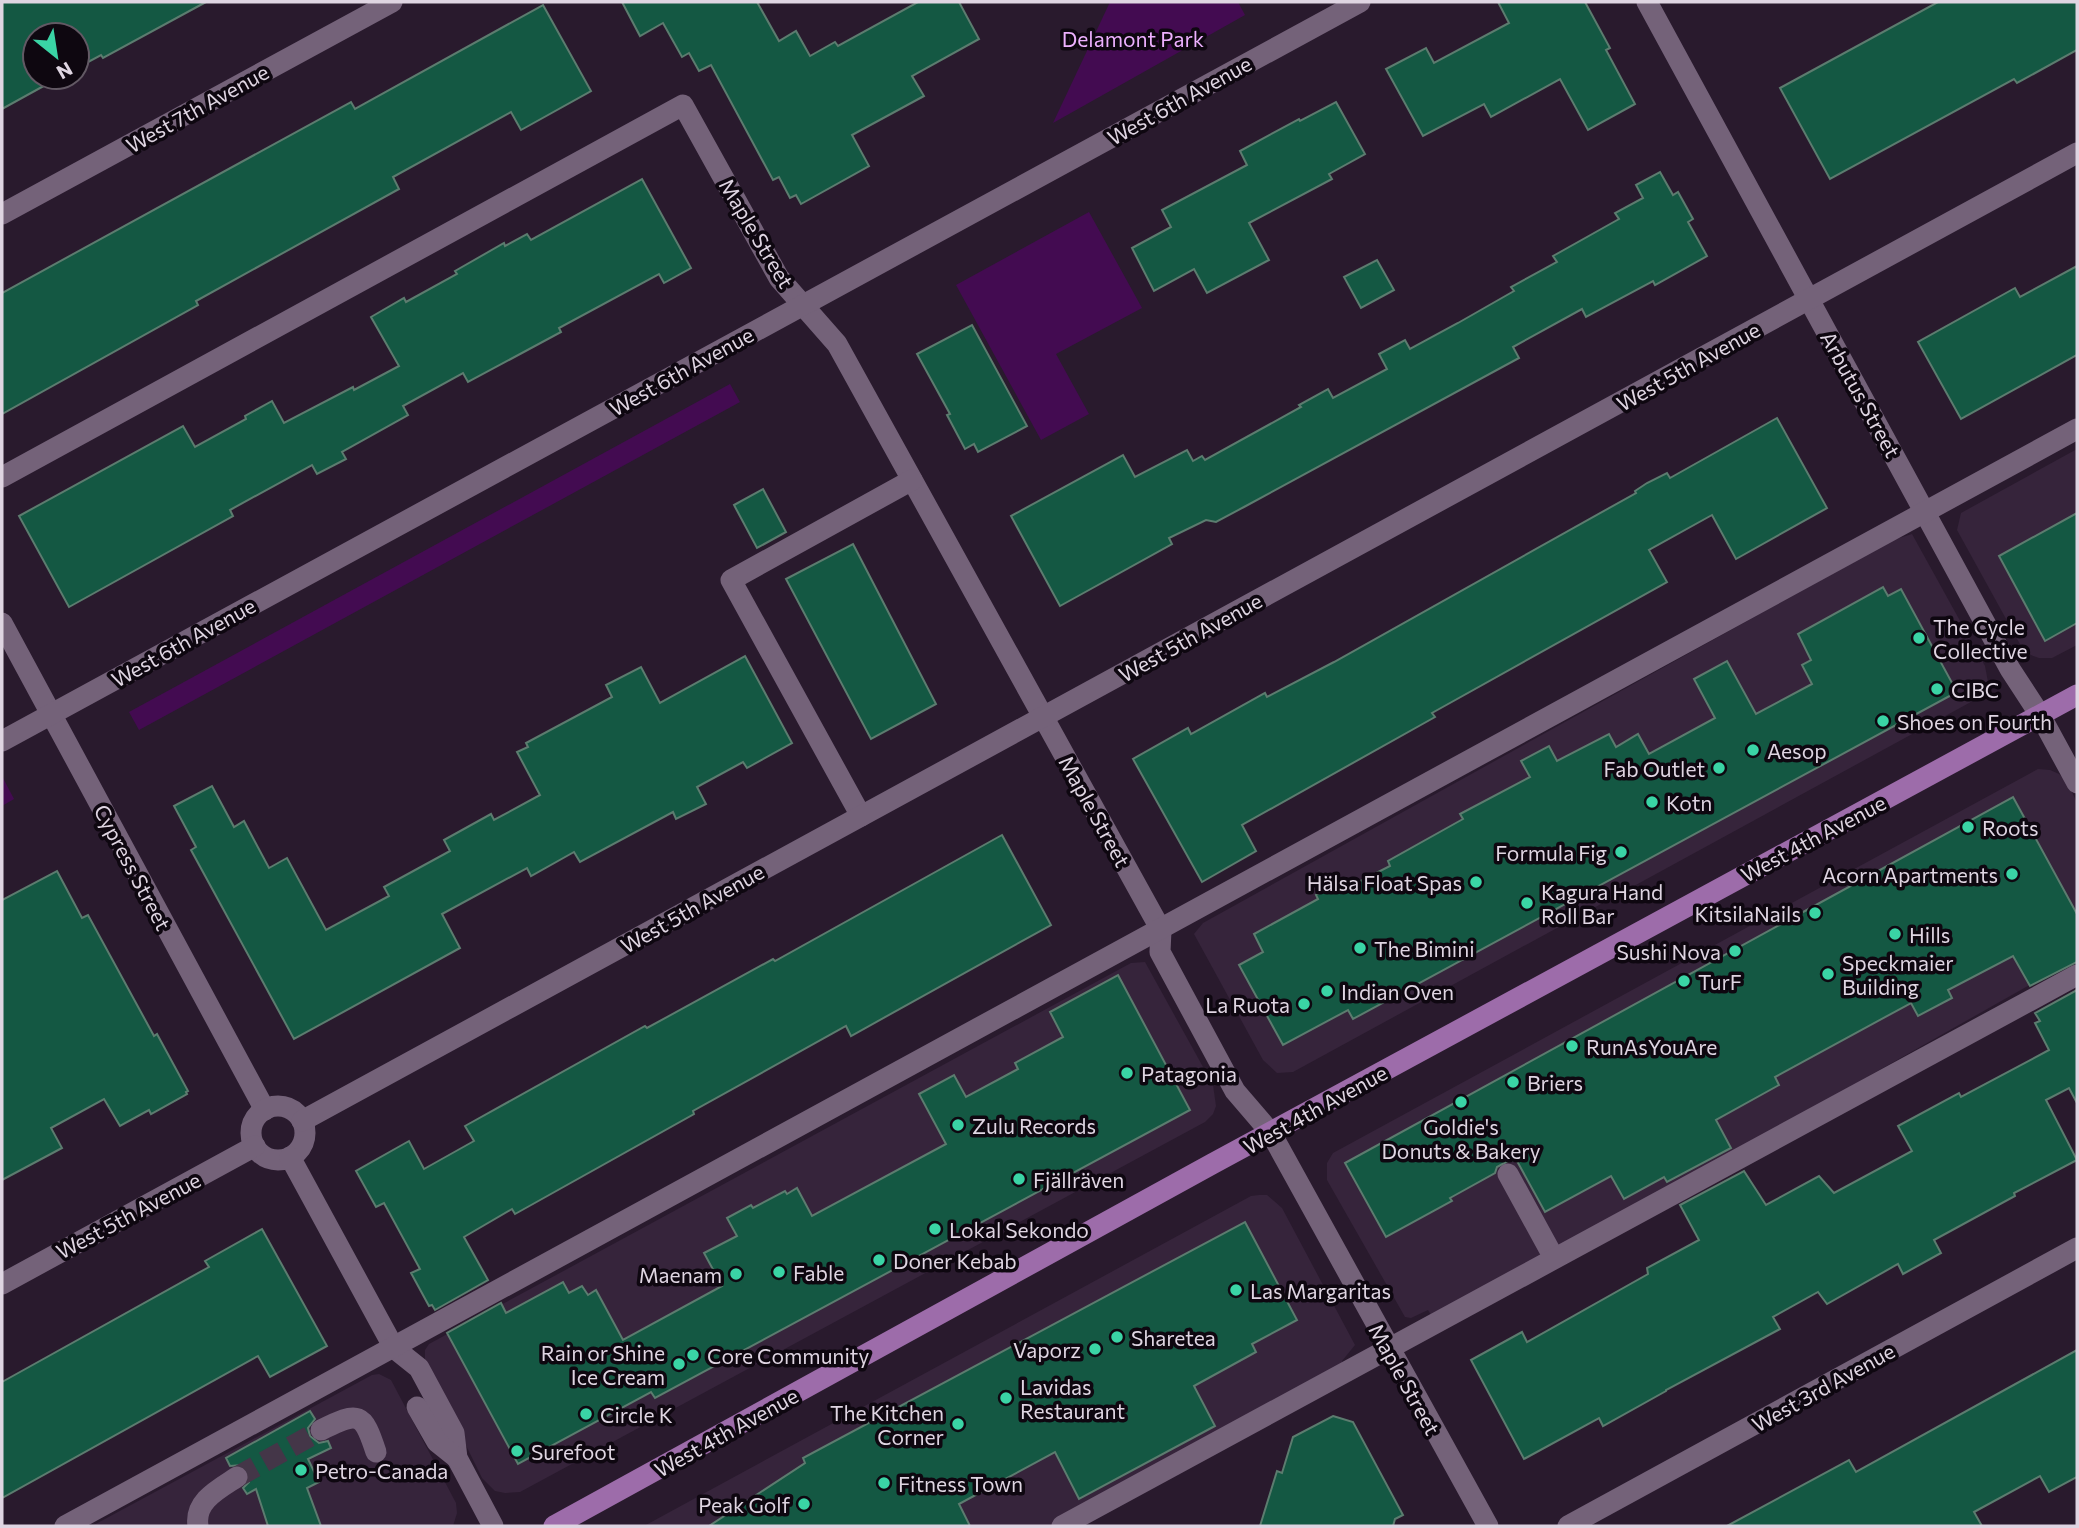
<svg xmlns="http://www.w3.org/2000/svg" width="2079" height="1528" viewBox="0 0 2079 1528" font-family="Commissioner,sans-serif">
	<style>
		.built { fill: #36243b }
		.green { fill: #430b51 }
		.building { fill: #145843; stroke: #5c7c6f; stroke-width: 2 }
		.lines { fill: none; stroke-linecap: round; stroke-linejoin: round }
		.minor-tunnel { stroke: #443648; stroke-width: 21; stroke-dasharray: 21 10; stroke-linecap: butt }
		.minor { stroke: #746279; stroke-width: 21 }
		.major { stroke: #9d6caa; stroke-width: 21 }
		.poi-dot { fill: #3ad4a5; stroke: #0e0710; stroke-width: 2.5 }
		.labels { text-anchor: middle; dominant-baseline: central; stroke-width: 7; stroke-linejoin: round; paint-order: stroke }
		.park-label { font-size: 21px; fill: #edb0fe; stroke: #0e0710 }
		.street-label { font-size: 21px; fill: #dfd5e2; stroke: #0e0710 }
		.poi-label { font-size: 21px; fill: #dfd5e2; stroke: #0e0710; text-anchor: start }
	</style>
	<rect width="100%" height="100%" fill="#291a2d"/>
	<g class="built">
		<path d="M2077,449V645L2052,658H2039L2031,655L2021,646L1957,530L1961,513Z"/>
		<path d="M1912,534L1985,666L1988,682L1980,697L1293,1072L1277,1073L1263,1060L1194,934L1203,923L1893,540Z"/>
		<path d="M2038,769L2050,770L2059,774L2067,781L2077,803V958L1435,1322L1428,1310L1411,1318L1405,1317L1327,1180V1163L1333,1153Z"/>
		<path d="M1145,962L1213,1085L1216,1106L1213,1114L1205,1122L520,1492L505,1493L495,1491L482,1478L425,1362V1350L429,1344L1131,963Z"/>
		<path d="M1259,1195H1267L1282,1208L1355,1345L1342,1361L1347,1371L1053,1526H644L1251,1196Z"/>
		<path d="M379,1374L391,1380L456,1503L457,1513L453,1526H92L372,1375Z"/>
	</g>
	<g class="green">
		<path d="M1110,2H1238L1245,15L1053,123Z"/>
		<path d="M1089,212L1142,308L1056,354L1089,414L1041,440L956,285Z"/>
		<path d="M730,384L740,402L139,730L129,712Z"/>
		<path d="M2,776L14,799L2,806Z"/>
	</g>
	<g class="building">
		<path d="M2,2H206L103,58L101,55L77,68V35H35V77H60L2,109Z"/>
		<path d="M622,2H757L779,41L796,31L810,56L835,42L838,46L918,2H959L979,39L912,76L924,96L852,135L869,166L801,204L796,195L790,198L779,177L773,180L711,65L699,71L689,53L682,57L663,23L640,36Z"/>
		<path d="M1498,2H1585L1610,48L1606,50L1635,104L1588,130L1560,79L1491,117L1484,104L1423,136L1386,69L1426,48L1434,63L1509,23Z"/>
		<path d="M1938,2H2077V50L2017,83L2014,79L1830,179L1780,88Z"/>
		<path d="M543,5L591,91L521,130L511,112L393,177L399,189L196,301L198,305L2,414V293L351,102L355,109Z"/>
		<path d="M1336,102L1365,154L1329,174L1332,179L1249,223L1269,260L1207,293L1194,269L1154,291L1132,248L1171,227L1162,210L1247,165L1240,151L1299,119L1300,121Z"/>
		<path d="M1660,172L1673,195L1678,192L1693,219L1688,222L1707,256L1655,285L1653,281L1586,317L1582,309L1513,347L1519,358L1244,507L1216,522L1206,520L1169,538L1172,544L1060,606L1011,516L1123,455L1135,477L1187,450L1193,461L1202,456L1205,460L1301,407L1299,405L1328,389L1333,398L1387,369L1379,354L1405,340L1410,349L1458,323L1514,291L1511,287L1557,262L1553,256L1619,219L1615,213L1643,198L1636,185Z"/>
		<path d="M642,179L691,268L664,283L659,274L559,328L561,332L468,382L463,373L403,406L408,415L342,452L346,459L317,474L312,465L230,510L233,516L69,607L19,516L183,426L195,447L246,419L245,416L272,401L284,423L353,387L354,390L399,366L371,317L404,298L406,302L457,274L455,271L504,243L505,246L527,234L531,240Z"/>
		<path d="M1377,260L1394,290L1361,308L1344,277Z"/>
		<path d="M2077,266V355L1961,419L1918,342L2015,288L2020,297Z"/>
		<path d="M972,325L1027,426L978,452L974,444L965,449L947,415L950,414L917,354Z"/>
		<path d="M1777,418L1827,508L1736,559L1712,515L1649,550L1667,582L1432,713L1435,717L1242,825L1256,851L1202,882L1133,759L1188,728L1191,734L1265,693L1267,697L1334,662L1636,493L1635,491L1647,483L1667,473L1670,478Z"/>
		<path d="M763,489L786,532L757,548L734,505Z"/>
		<path d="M2077,513V623L2045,641L1999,556Z"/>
		<path d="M853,544L936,704L871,739L786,579Z"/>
		<path d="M1883,587L1888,596L1901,589L1957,692L1353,1019L1348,1010L1283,1045L1239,965L1263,952L1254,934L1318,899L1316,895L1341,881L1345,889L1390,866L1388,861L1463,819L1460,814L1530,777L1521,761L1549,746L1557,761L1609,734L1616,747L1638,734L1649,754L1715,718L1694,679L1727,661L1756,714L1812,684L1802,665L1811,660L1798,634Z"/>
		<path d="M745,656L792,743L747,768L743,762L697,787L706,804L676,819L673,812L580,862L574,852L531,876L527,868L442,914L460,948L294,1039L191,850L196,847L174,806L212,786L234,827L244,821L269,868L287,858L326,930L389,896L384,887L450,851L444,840L491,814L494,820L540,795L517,752L528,747L526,743L612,697L606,685L641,667L660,703Z"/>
		<path d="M2013,797L2077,914V962L2030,986L2013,956L1948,990L1952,998L1918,1016L1911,1003L1775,1077L1779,1085L1716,1120L1731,1148L1667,1182L1664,1177L1624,1199L1611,1176L1545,1212L1517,1161H1508L1497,1167L1495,1173L1450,1198L1452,1201L1386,1237L1345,1163Z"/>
		<path d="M1002,835L1051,925L851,1036L846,1026L693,1111L694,1114L515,1214L512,1209L464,1237L488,1280L435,1310L432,1305L429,1306L411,1273L420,1269L384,1203L376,1207L356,1171L409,1141L424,1169L474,1141L465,1126L645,1026L647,1028L773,959L775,961Z"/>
		<path d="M57,871L82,918L88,915L154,1036L157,1034L188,1091L186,1092L187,1094L151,1114L149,1110L120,1126L104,1099L51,1128L62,1148L2,1180V900Z"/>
		<path d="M1118,975L1190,1110L655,1398L651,1392L518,1464L447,1333L501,1303L506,1313L563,1282L569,1293L582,1286L588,1295L596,1290L623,1340L722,1286L704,1253L737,1236L727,1218L751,1205L753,1208L785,1191L787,1194L797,1188L812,1216L946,1144L919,1094L954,1075L966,1097L1018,1069L1015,1063L1063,1037L1050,1012Z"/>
		<path d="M2077,990V1103L2069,1088L2046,1100L2077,1160L2014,1193L2015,1196L1934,1240L1941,1253L1903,1274L1898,1264L1827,1304L1818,1292L1773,1317L1780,1329L1666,1390V1391L1603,1426L1599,1418L1524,1459L1471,1360L1522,1332L1527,1342L1648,1274L1647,1268L1699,1240L1680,1205L1744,1171L1766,1205L1819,1176L1834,1193L1912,1151L1898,1126L1959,1093L1961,1097L2049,1050L2035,1023L2040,1021L2035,1013Z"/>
		<path d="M1245,1222L1297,1320L1252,1344L1256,1352L1194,1386L1215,1426L1079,1499L1055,1452L959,1504L970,1526H709L805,1463L803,1458Z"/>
		<path d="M262,1229L327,1346L270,1377L258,1356L2,1498V1382L209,1267L205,1261Z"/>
		<path d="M2077,1350V1477L2049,1492L2040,1476L1974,1512L1982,1526H1727L1849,1460L1856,1472Z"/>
		<path d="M310,1411L315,1419L308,1428L310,1436L319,1443L328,1441L331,1448L308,1459L319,1482L307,1488L321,1526H268L256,1489L247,1494L243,1488L249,1482L248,1471L242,1465L230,1466L226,1458Z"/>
		<path d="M1333,1416L1353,1422L1403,1515L1395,1519L1393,1526H1260L1277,1471L1282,1473L1293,1437Z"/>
	</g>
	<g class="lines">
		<path class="minor-tunnel" d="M237,1477L321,1430"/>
		<g class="minor">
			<path d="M1647,2L2010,669L2040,715L2077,783"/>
			<path d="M2,214L392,2"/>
			<path d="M2,477L683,105L779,278L837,344L1161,930L1160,952L1235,1091L1271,1133L1488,1526"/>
			<path d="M2,623L265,1110"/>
			<path d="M2,741L1360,2"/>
			<path d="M861,816L731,580L912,480"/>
			<circle cx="278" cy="1133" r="27"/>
			<path d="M302,1121L2077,153"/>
			<path d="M290,1157L394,1348L419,1368L454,1433L457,1458L493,1526"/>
			<path d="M1508,1174L1554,1258"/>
			<path d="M2,1284L255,1146"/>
			<path d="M417,1407L437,1442L457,1458"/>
			<path d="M321,1430C359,1411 363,1412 376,1452"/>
			<path d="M65,1526L2077,429"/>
			<path d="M198,1526C194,1501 219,1489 237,1477"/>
			<path d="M1062,1526L2077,975"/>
			<path d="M1568,1526L2077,1248"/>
		</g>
		<path class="major" d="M554,1526L1212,1164L2077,695"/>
	</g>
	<g class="poi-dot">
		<circle cx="1919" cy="638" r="7"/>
		<circle cx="1937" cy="689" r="7"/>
		<circle cx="1883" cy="721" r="7"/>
		<circle cx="1753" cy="750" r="7"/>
		<circle cx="1719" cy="768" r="7"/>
		<circle cx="1652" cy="802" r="7"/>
		<circle cx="1968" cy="827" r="7"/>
		<circle cx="1621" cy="852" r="7"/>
		<circle cx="2012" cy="874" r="7"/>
		<circle cx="1476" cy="882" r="7"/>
		<circle cx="1527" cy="903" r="7"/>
		<circle cx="1815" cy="913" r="7"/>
		<circle cx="1895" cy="934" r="7"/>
		<circle cx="1360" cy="948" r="7"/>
		<circle cx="1735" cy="951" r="7"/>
		<circle cx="1828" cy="974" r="7"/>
		<circle cx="1684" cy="981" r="7"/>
		<circle cx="1327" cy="991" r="7"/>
		<circle cx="1304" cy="1004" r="7"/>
		<circle cx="1572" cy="1046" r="7"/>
		<circle cx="1127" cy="1073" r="7"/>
		<circle cx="1513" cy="1082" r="7"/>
		<circle cx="1461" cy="1102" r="7"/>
		<circle cx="958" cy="1125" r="7"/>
		<circle cx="1019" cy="1179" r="7"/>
		<circle cx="935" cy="1229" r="7"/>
		<circle cx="879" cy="1260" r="7"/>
		<circle cx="779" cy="1272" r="7"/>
		<circle cx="736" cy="1274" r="7"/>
		<circle cx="1236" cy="1290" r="7"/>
		<circle cx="1117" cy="1337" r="7"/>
		<circle cx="1095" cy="1349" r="7"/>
		<circle cx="693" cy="1355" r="7"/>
		<circle cx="679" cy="1364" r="7"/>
		<circle cx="1006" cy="1398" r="7"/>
		<circle cx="586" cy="1414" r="7"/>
		<circle cx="958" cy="1424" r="7"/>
		<circle cx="517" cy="1451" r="7"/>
		<circle cx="301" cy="1470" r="7"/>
		<circle cx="884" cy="1483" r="7"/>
		<circle cx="804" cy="1504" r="7"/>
	</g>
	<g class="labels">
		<g class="park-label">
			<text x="1133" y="38">Delamont Park</text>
		</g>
		<g class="street-label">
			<text transform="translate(1179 100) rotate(-29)">West 6th Avenue</text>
			<text transform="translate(197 108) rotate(-29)">West 7th Avenue</text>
			<text transform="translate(757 233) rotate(59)">Maple Street</text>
			<text transform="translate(1688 366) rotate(-29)">West 5th Avenue</text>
			<text transform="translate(681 371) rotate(-29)">West 6th Avenue</text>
			<text transform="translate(1861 394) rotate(61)">Arbutus Street</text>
			<text transform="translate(1190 637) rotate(-29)">West 5th Avenue</text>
			<text transform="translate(183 642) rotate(-29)">West 6th Avenue</text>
			<text transform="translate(1095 811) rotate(61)">Maple Street</text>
			<text transform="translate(1813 838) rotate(-28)">West 4th Avenue</text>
			<text transform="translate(133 867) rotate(62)">Cypress Street</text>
			<text transform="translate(692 908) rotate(-29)">West 5th Avenue</text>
			<text transform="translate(1315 1109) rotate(-29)">West 4th Avenue</text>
			<text transform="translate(128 1215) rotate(-28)">West 5th Avenue</text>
			<text transform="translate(1405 1379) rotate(61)">Maple Street</text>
			<text transform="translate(1823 1387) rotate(-29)">West 3rd Avenue</text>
			<text transform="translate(726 1432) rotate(-29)">West 4th Avenue</text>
		</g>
		<g class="poi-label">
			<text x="1933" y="626">The Cycle<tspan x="1933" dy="24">Collective</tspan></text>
			<text x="1951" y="689">CIBC</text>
			<text x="1897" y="721">Shoes on Fourth</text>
			<text x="1767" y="750">Aesop</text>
			<text x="1705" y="768" text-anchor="end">Fab Outlet</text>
			<text x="1666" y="802">Kotn</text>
			<text x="1982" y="827">Roots</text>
			<text x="1607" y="852" text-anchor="end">Formula Fig</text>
			<text x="1998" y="874" text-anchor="end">Acorn Apartments</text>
			<text x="1462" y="882" text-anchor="end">Hälsa Float Spas</text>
			<text x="1541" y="891">Kagura Hand<tspan x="1541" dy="24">Roll Bar</tspan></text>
			<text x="1801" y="913" text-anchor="end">KitsilaNails</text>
			<text x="1909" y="934">Hills</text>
			<text x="1374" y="948">The Bimini</text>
			<text x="1721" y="951" text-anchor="end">Sushi Nova</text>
			<text x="1842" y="962">Speckmaier<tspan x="1842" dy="24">Building</tspan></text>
			<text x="1698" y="981">TurF</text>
			<text x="1341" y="991">Indian Oven</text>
			<text x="1290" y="1004" text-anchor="end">La Ruota</text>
			<text x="1586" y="1046">RunAsYouAre</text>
			<text x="1141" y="1073">Patagonia</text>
			<text x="1527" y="1082">Briers</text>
			<text x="972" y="1125">Zulu Records</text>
			<text x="1461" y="1126" text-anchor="middle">Goldie's<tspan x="1461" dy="24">Donuts &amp; Bakery</tspan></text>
			<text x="1033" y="1179">Fjällräven</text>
			<text x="949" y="1229">Lokal Sekondo</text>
			<text x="893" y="1260">Doner Kebab</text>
			<text x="793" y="1272">Fable</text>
			<text x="722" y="1274" text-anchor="end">Maenam</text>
			<text x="1250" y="1290">Las Margaritas</text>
			<text x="1131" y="1337">Sharetea</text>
			<text x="1081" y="1349" text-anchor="end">Vaporz</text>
			<text x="665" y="1352" text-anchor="end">Rain or Shine<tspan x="665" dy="24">Ice Cream</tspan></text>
			<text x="707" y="1355">Core Community</text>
			<text x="1020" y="1386">Lavidas<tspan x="1020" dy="24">Restaurant</tspan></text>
			<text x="944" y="1412" text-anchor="end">The Kitchen<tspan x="944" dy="24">Corner</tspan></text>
			<text x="600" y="1414">Circle K</text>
			<text x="531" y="1451">Surefoot</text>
			<text x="315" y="1470">Petro-Canada</text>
			<text x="898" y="1483">Fitness Town</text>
			<text x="790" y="1504" text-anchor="end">Peak Golf</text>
		</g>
	</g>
	<rect width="2079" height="1528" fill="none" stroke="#dfd5e2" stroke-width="7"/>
	<g transform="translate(56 56) rotate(150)"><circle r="33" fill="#0e0710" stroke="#625964" stroke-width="2"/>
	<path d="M0-5L12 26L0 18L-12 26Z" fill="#3ad4a5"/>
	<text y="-10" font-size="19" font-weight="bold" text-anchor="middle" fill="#dfd5e2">N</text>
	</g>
</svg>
